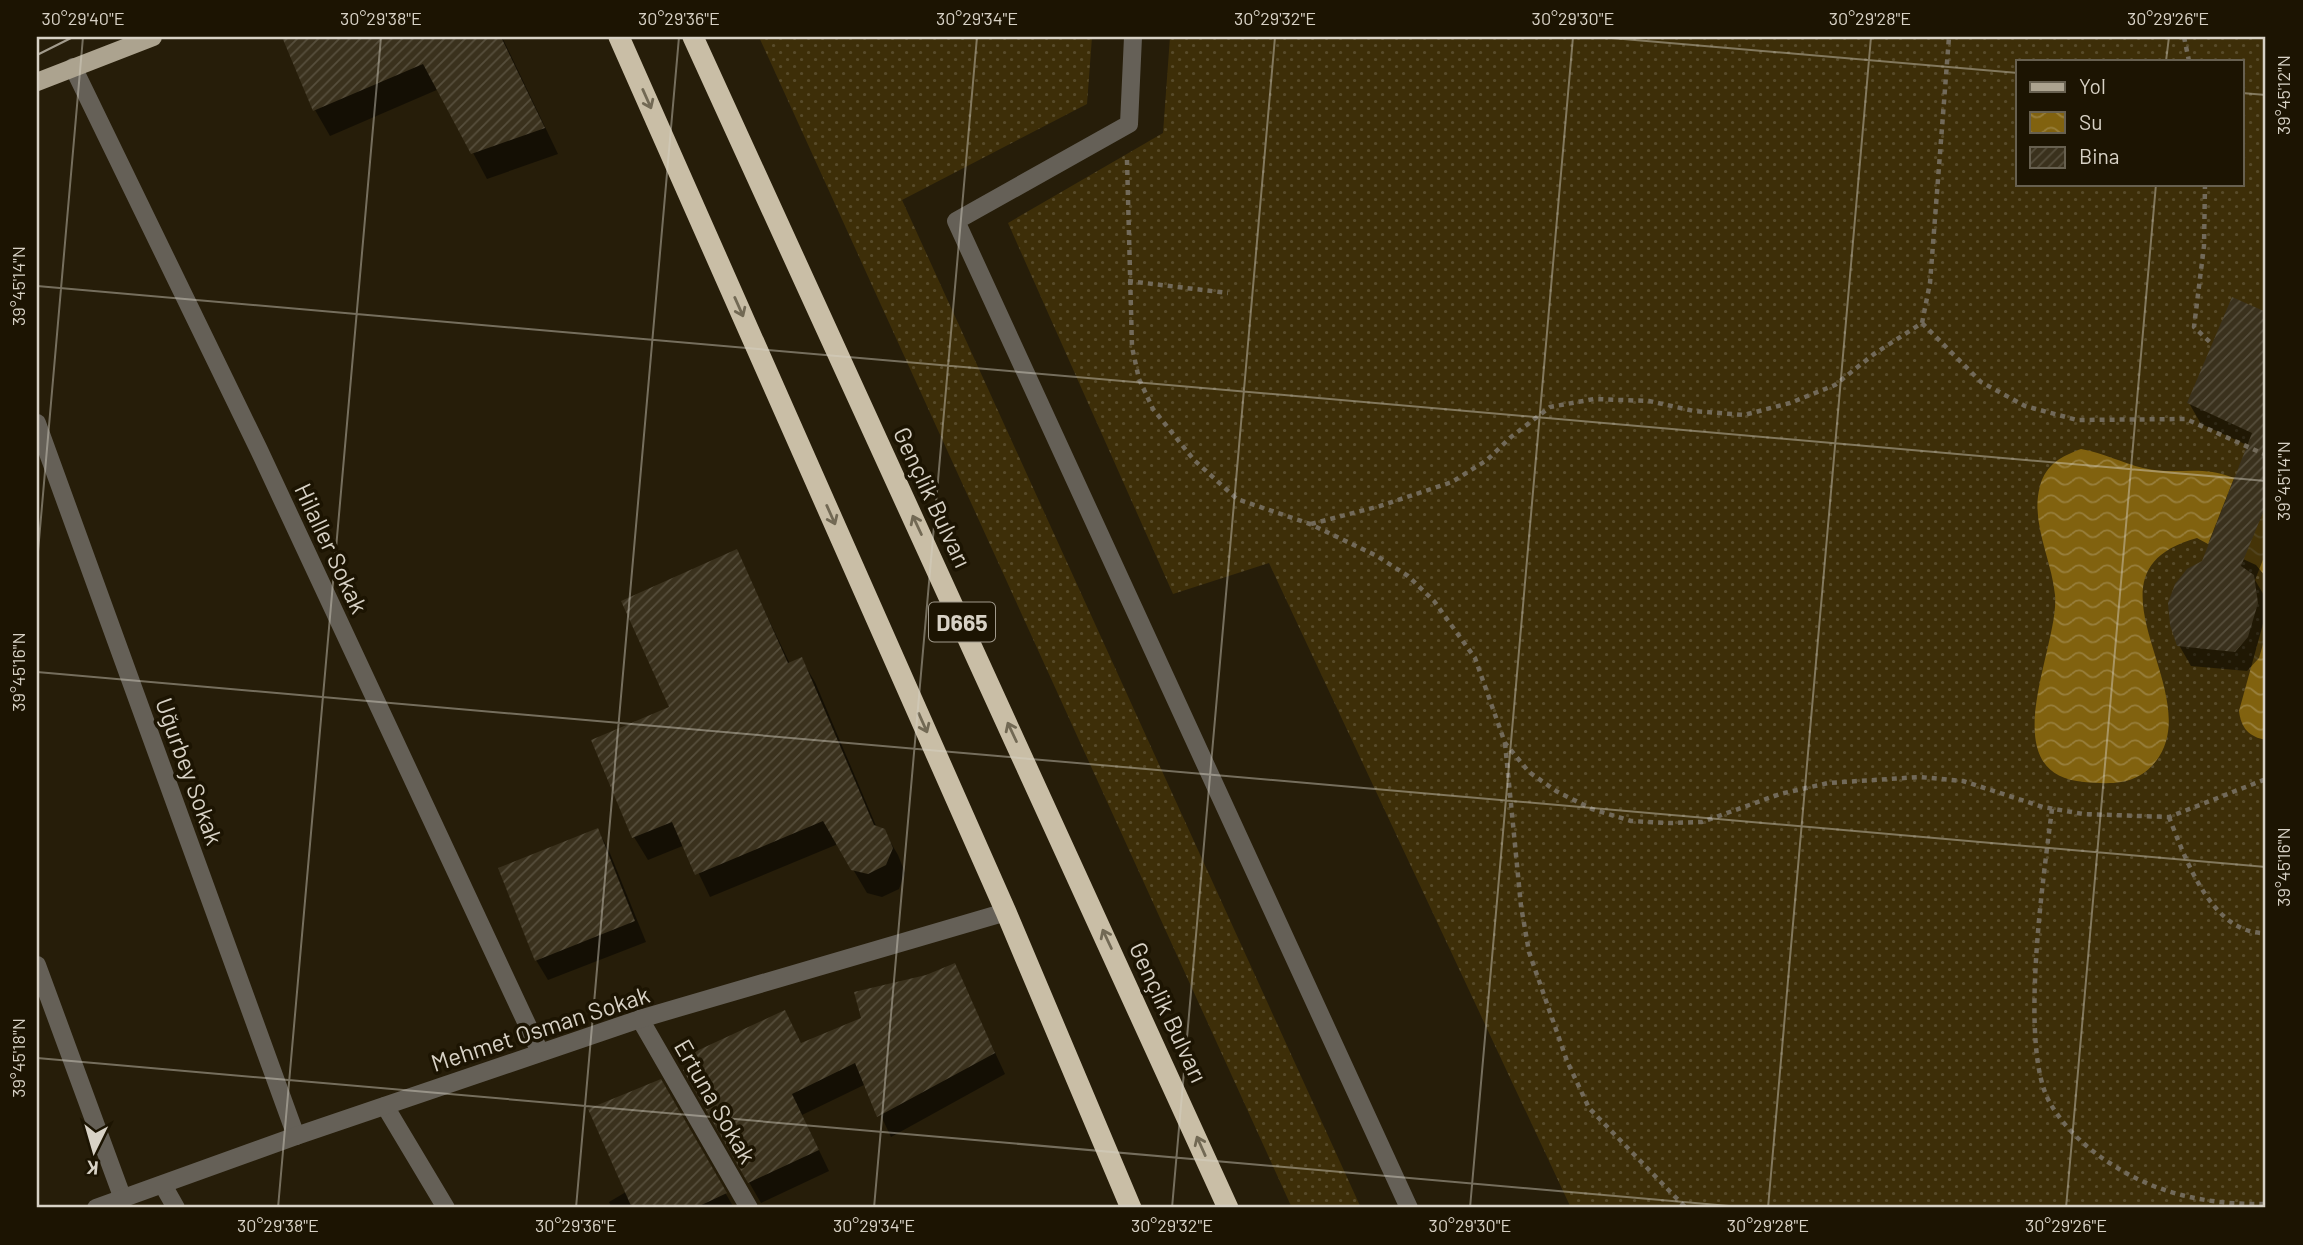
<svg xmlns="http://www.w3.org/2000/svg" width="2303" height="1245" viewBox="0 0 2303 1245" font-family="Barlow,sans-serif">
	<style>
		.grass { fill: url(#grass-dots); fill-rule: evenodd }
		.water { fill: url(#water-waves) }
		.shadow { fill: #0007 }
		.building { fill: url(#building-hatch) }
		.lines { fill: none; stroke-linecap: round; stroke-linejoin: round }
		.path { stroke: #726a5a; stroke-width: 4.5; stroke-dasharray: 5 5; stroke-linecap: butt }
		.minor { stroke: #656057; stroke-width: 18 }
		.major { stroke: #aca38f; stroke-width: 18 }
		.highway { stroke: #c9bea6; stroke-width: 21 }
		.tram { stroke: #a29b8d; stroke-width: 2 }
		.oneway { stroke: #726954 }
		.ticks { fill: none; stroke: #d8d2c6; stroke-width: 2; stroke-opacity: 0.45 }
		.labels { text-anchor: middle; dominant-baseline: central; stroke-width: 7; stroke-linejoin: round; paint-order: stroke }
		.shield { fill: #1c1402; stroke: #a0998b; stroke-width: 2 }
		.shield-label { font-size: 23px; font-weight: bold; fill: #d8d2c6 }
		.street-label { font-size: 24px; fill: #d8d2c6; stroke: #1c1402 }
		.neatline { fill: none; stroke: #d8d2c6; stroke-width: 2.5 }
		.ticks-label { font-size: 18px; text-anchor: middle; fill: #d8d2c6 }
	</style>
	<defs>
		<pattern id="grass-dots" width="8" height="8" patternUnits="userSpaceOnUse" patternTransform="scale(1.75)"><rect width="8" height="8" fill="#3d2e08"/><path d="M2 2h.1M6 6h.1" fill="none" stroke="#584b2a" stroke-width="1.8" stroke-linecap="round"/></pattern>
		<pattern id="water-waves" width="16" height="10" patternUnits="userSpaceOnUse" patternTransform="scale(1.75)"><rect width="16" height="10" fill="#81620f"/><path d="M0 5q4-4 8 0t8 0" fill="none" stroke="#987f3c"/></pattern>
		<pattern id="building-hatch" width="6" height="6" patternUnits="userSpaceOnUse" patternTransform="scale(1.75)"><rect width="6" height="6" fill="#3a311d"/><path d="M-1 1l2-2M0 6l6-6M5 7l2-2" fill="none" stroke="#564e3c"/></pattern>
	</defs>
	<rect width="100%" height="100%" fill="#261d09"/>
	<g class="grass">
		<path d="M759,37H1092L1087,104L902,200L1361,1208H1292Z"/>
		<path d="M1170,37H2266V1208H1571L1269,563L1173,594L1008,223L1163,133ZM2018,61H2242V184H2018Z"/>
	</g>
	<g class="water">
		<path d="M2081,449C2104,453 2122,463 2143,468C2177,476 2199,464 2234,478L2208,544L2197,538C2072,572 2209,692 2156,761C2148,772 2135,780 2121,782C2109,784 2096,783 2084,782C1990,774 2060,646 2055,595C2052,560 2030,522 2040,486C2046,464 2062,456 2081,449Z"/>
		<path d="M2266,505V577L2256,565L2243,559Z"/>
		<path d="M2266,613V740C2249,737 2241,728 2239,711Z"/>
	</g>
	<g class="shadow">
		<path d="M284,37H502L558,154L487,179L439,89L330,136L315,110Z"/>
		<path d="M2233,299L2266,314V552L2255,580L2265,597L2266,634L2259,658L2247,671L2191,666L2179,645L2203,562L2249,446L2201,424L2189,403Z"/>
		<path d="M736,551L790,664L801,659L815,682L877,828L884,831L898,855L905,873L899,889L882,897L867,893L838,844L710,897L685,845L648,860L634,837L672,708Z"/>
		<path d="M598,830L609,851L646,942L548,980L536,960Z"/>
		<path d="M954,965L1005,1074L891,1137L866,1084L802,1115L829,1171L761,1203L685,1071L785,1012L802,1045L863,1019L927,976Z"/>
		<path d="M661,1081L734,1208H612L609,1202L626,1192Z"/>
	</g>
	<g class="building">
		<path d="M282,37H501L545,128L471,154L423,64L313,111Z"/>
		<path d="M2232,297L2266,312V505L2241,566L2254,575L2258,603L2248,637L2235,652L2177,646L2170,625L2168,603L2175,584L2187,569L2202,561L2252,433L2187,403Z"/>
		<path d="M737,549L788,663L802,657L874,825L885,829L893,848L886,865L868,874L851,870L823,821L695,875L672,822L632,838L591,740L669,707L621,601Z"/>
		<path d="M598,828L635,921L535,961L498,868Z"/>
		<path d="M955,963L995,1053L877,1117L855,1063L792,1094L819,1150L748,1183L683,1070L695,1065L690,1054L785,1010L801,1043L861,1018L854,992L926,975Z"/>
		<path d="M661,1079L727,1193L695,1208H632L588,1109Z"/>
	</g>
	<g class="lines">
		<g class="path">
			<path d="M2184,37L2189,61"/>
			<path d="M1127,160L1132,347L1139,379L1153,409L1194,460L1237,499L1310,524L1377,556L1408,576L1434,601L1475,658L1505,743L1529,772L1556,791L1592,809L1631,821L1669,823L1702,822L1780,794L1828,783L1920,777L1963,781L2043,807L2083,814L2169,817L2266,779"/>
			<path d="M2205,184L2204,246L2194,327L2213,345"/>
			<path d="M1128,281L1228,293"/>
			<path d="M1922,323L1981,382L2025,406L2077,420L2186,419L2266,455"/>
			<path d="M1311,524L1380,506L1452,482L1487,460L1511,437L1550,407L1594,399L1649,401L1694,411L1744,415L1790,403L1835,385L1874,354L1922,323L1930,283L1949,37"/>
			<path d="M1505,743L1521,906L1529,952L1567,1061L1589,1108L1686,1208"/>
			<path d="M2052,809C2044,874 2018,1048 2050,1103C2067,1132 2091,1152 2119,1169C2164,1196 2214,1205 2266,1204"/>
			<path d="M2169,817C2185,858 2212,935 2266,933"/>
		</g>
		<g class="minor">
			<path d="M1133,37L1129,124L956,221L1409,1208"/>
			<path d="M73,67L259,450L540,1052"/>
			<path d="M37,423L296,1136"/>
			<path d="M37,965L123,1199"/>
			<path d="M640,1019L749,1208"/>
			<path d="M385,1106L446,1208"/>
			<path d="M163,1185L176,1208"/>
			<path d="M96,1208L296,1136L640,1019L1006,912"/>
		</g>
		<path class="major" d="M37,82L153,37"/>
		<g class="highway">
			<path d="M619,37L1006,912L1131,1208"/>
			<path d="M693,37L1228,1208"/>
		</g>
		<path class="tram" d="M37,55L73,37"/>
	</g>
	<defs><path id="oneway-shaft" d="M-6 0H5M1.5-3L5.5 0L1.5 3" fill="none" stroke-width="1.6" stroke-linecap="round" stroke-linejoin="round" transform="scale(1.75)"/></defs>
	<g class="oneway">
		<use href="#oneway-shaft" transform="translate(647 99) rotate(66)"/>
		<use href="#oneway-shaft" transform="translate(739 307) rotate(66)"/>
		<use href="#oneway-shaft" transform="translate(831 515) rotate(66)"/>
		<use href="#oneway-shaft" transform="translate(917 525) rotate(-115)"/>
		<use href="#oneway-shaft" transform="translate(923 723) rotate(66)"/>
		<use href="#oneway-shaft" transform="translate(1012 732) rotate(-115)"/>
		<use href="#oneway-shaft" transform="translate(1107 939) rotate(-115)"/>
		<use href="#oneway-shaft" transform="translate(1201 1146) rotate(-114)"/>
	</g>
	<path class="ticks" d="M1600,37L2018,73M2166,61L2169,37M2242,93L2266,95M37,286L2266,481M37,563L83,37M37,672L2266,867M37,1058L1752,1208M278,1208L381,37M576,1208L679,37M874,1208L977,37M1172,1208L1275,37M1470,1208L1573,37M1768,1208L1871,37M2066,1208L2156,184"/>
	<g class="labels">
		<rect class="shield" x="929" y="602.5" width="66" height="39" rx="5"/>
		<g class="shield-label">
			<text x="962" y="622">D665</text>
		</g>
		<g class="street-label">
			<text transform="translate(933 497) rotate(65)">Gençlik Bulvarı</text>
			<text transform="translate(332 548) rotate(65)">Hilaller Sokak</text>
			<text transform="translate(190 771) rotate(70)">Uğurbey Sokak</text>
			<text transform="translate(1169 1012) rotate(65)">Gençlik Bulvarı</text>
			<text transform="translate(540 1028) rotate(-18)">Mehmet Osman Sokak</text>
			<text transform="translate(716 1101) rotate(60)">Ertuna Sokak</text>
		</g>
	</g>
	<rect width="2303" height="1245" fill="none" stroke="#1c1402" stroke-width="77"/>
	<rect x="2016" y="60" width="228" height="126" fill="#1c1402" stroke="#676050" stroke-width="2"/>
	<rect x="2030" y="82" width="35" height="10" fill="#aca38f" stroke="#676050" stroke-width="2"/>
	<text x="2079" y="94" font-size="21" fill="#d8d2c6">Yol</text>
	<rect x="2030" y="112" width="35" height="21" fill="url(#water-waves)" stroke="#676050" stroke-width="2"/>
	<text x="2079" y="130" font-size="21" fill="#d8d2c6">Su</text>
	<rect x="2030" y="147" width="35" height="21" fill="url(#building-hatch)" stroke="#676050" stroke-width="2"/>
	<text x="2079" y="164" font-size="21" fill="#d8d2c6">Bina</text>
	<g transform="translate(94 1151) rotate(185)" stroke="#1c1402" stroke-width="5" paint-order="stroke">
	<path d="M0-5L12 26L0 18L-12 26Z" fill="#d8d2c6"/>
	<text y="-10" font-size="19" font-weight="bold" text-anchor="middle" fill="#d8d2c6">K</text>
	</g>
	<rect x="38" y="38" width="2226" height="1168" class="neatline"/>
	<g class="ticks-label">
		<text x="83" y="25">30°29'40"E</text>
		<text x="381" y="25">30°29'38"E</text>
		<text x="679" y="25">30°29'36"E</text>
		<text x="977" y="25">30°29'34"E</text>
		<text x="1275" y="25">30°29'32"E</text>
		<text x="1573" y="25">30°29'30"E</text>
		<text x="1870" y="25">30°29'28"E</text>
		<text x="2168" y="25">30°29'26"E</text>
		<text transform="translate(2284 95) rotate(-90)" y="6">39°45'12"N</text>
		<text transform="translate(19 286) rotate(-90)" y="6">39°45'14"N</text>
		<text transform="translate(2284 481) rotate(-90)" y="6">39°45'14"N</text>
		<text transform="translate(19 672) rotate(-90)" y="6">39°45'16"N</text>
		<text transform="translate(2284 867) rotate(-90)" y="6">39°45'16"N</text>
		<text transform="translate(19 1058) rotate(-90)" y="6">39°45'18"N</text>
		<text x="278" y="1232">30°29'38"E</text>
		<text x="576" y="1232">30°29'36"E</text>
		<text x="874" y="1232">30°29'34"E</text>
		<text x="1172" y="1232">30°29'32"E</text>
		<text x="1470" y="1232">30°29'30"E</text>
		<text x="1768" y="1232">30°29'28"E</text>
		<text x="2066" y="1232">30°29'26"E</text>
	</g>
</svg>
